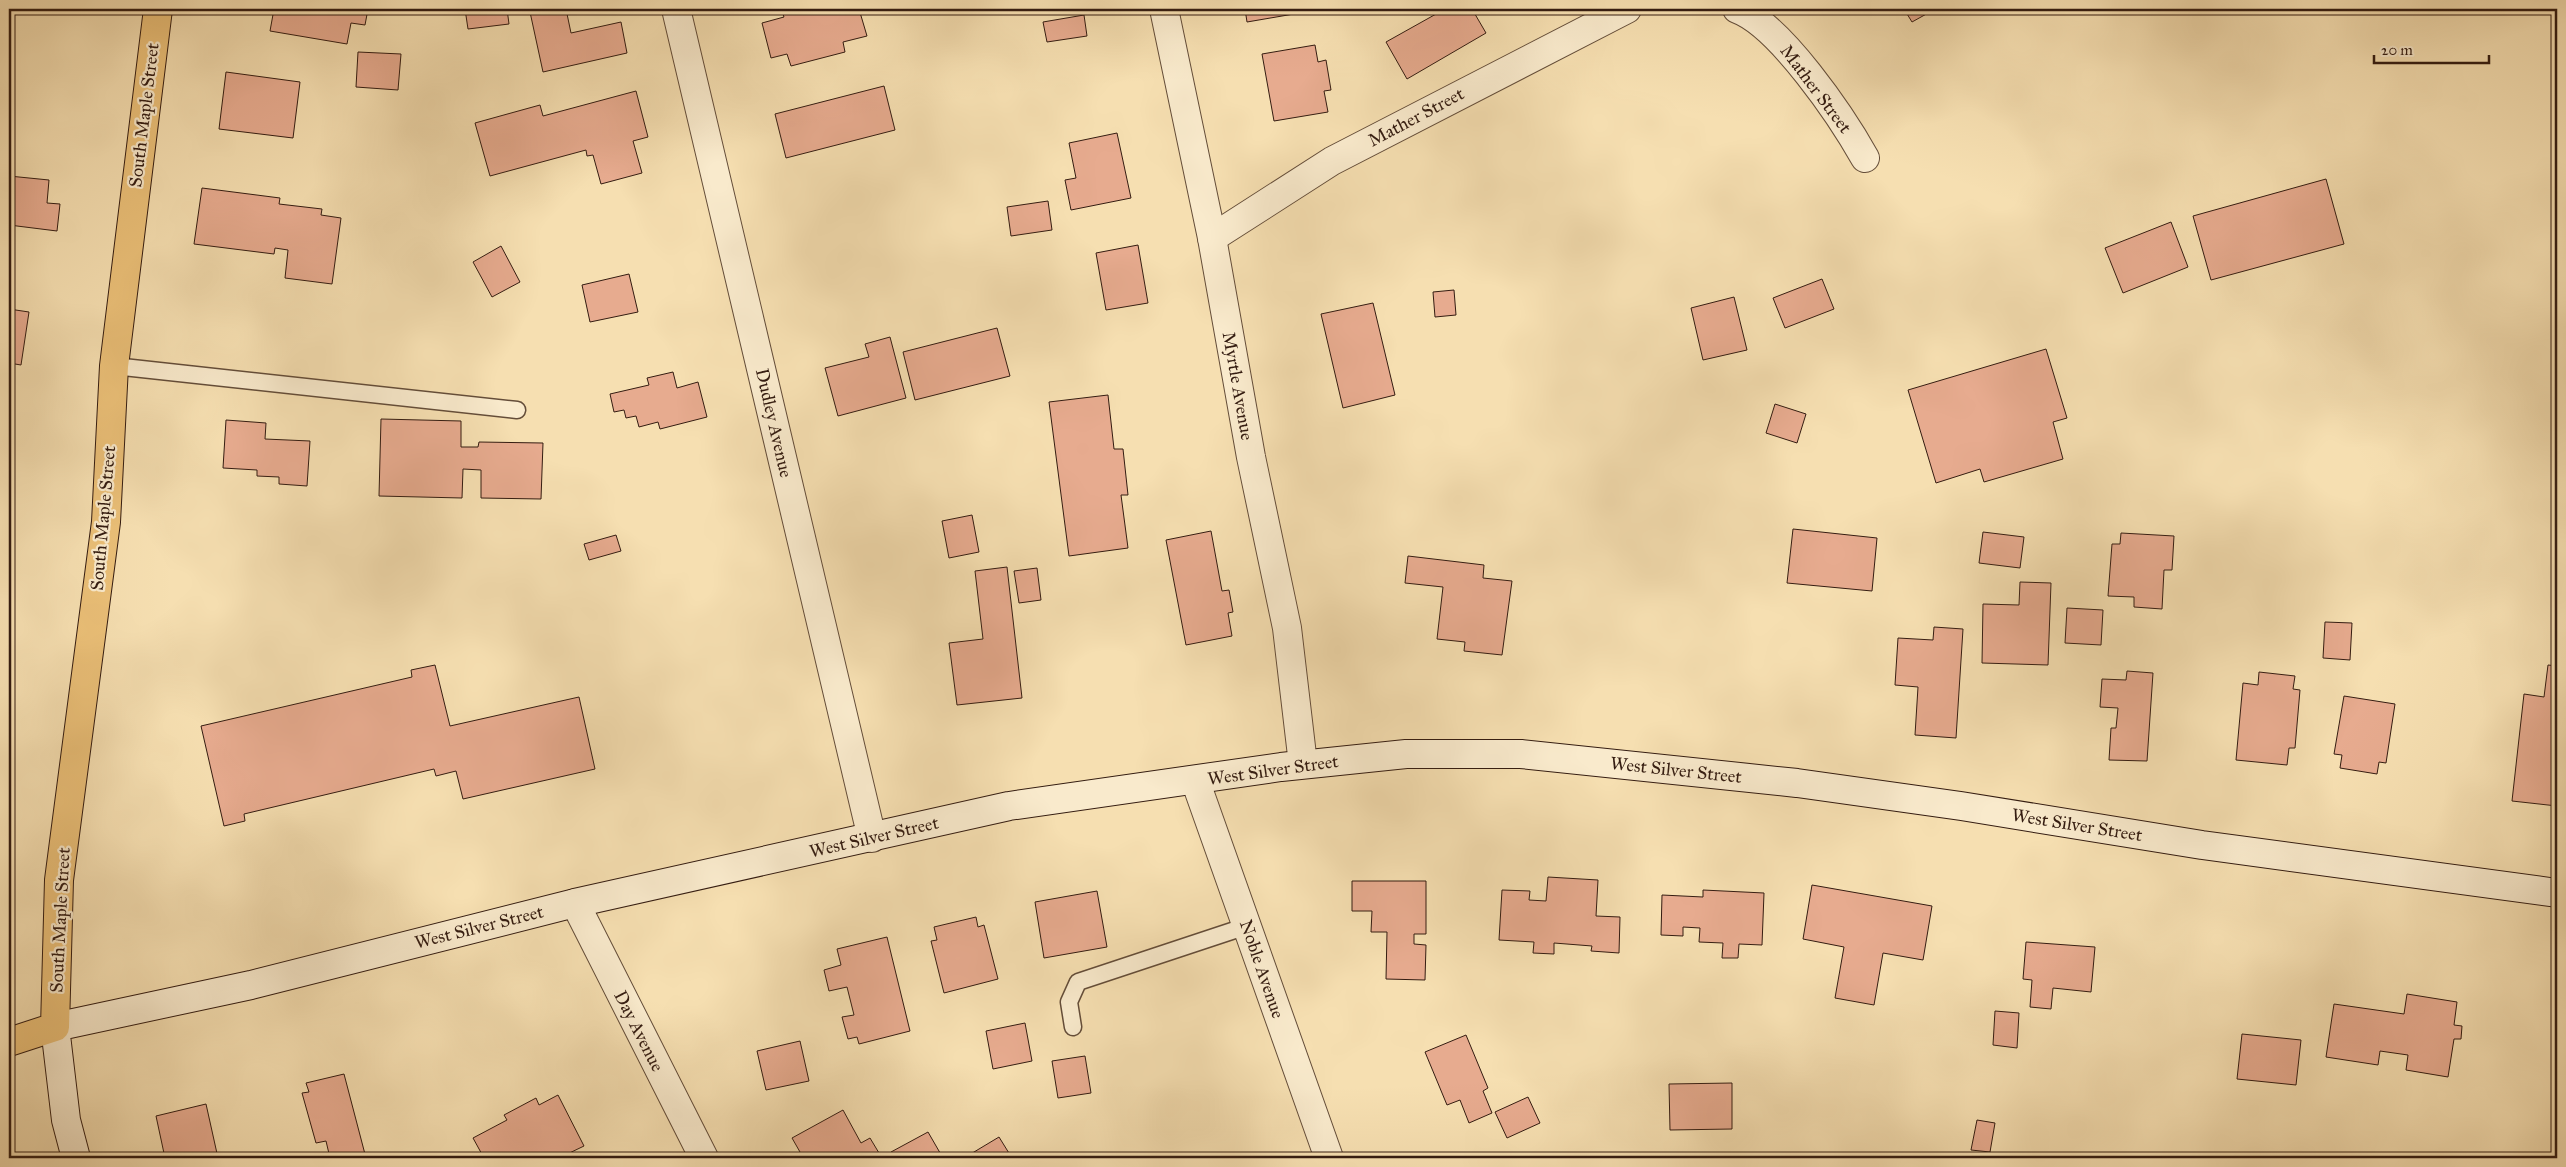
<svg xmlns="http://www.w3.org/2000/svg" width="2566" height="1167" viewBox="0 0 2566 1167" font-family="'IM FELL Great Primer',serif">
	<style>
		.building { fill: #e7ab8f; stroke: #341c11 }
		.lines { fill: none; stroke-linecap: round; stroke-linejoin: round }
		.lane-casing { stroke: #644d39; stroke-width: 19 }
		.street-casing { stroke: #644d39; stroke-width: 30 }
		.secondary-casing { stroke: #341c11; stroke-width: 30 }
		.highway-casing { stroke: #341c11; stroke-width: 30 }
		.lane { stroke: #f9eacc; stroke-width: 16 }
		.street { stroke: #f9eacc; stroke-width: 28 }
		.secondary { stroke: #f9eacc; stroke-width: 28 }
		.highway { stroke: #ebc078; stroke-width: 28 }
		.labels { text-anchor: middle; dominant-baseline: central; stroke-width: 4.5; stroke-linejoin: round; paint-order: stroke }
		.street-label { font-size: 18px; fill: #341c11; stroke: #f9eacc }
	</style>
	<rect width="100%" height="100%" fill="#f6dfb1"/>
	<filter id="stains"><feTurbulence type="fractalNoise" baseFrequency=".004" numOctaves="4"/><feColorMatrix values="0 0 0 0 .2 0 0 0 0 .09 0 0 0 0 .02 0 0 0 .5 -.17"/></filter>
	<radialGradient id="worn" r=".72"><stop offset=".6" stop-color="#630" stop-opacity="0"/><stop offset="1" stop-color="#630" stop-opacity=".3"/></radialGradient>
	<g class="building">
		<path d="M274,9H368L365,25L351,23L347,44L270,31Z"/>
		<path d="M465,9H507L509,24L468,29Z"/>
		<path d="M545,9H566L571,33L621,22L627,53L543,72L530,12Z"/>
		<path d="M781,9H859L867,36L843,42L845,52L791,66L787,54L771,58L762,23L784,17Z"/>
		<path d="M1245,9H1323L1247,22Z"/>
		<path d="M1445,9H1472L1486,33L1407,79L1386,42Z"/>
		<path d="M1904,9H1928L1930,12L1912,22Z"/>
		<path d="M1084,15L1087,36L1047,42L1043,22Z"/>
		<path d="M1315,45L1318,62L1326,60L1331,90L1324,91L1328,112L1274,121L1262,54Z"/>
		<path d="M358,52L401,54L398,90L356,87Z"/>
		<path d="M226,72L300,82L293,138L219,129Z"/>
		<path d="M884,86L895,130L786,158L775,114Z"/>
		<path d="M636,91L648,137L633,141L642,173L601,184L593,155L587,156L586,150L490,176L475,123L540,105L543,116Z"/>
		<path d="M1117,133L1131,198L1071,210L1065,180L1076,178L1069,143Z"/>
		<path d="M9,176L49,180L47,203L60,204L57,231L9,225Z"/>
		<path d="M2326,179L2344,244L2211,280L2193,216Z"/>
		<path d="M202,188L280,198L279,204L322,209L321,215L341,218L332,284L285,278L288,250L275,248L274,254L194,244Z"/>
		<path d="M1048,201L1052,230L1011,236L1007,207Z"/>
		<path d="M2171,222L2188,267L2123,293L2105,248Z"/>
		<path d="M1138,245L1148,303L1106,310L1096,253Z"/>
		<path d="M501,246L520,282L492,297L473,262Z"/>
		<path d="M629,274L638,312L590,322L582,285Z"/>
		<path d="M1822,279L1834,309L1785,328L1773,298Z"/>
		<path d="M1454,290L1456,315L1435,317L1433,292Z"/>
		<path d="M1734,297L1747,350L1703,360L1691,308Z"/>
		<path d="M1373,303L1395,395L1343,408L1321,314Z"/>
		<path d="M9,309L29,312L21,365L9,363Z"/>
		<path d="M997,328L1010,376L915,400L903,352Z"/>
		<path d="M890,337L906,398L838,416L825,368L869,357L865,344Z"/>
		<path d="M2046,349L2067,418L2053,422L2063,459L1984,482L1980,469L1936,483L1908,390Z"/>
		<path d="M673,372L677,388L698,382L707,417L660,429L658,422L639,427L636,416L626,418L624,410L614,412L610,394L649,385L647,378Z"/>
		<path d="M1108,395L1114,449H1123L1128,495H1121L1128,548L1069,556L1049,402Z"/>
		<path d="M1775,404L1806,414L1797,443L1766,433Z"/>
		<path d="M381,419L461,421V447H478L479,442L543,443L541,499L481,498V470L463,469L462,498L379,496Z"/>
		<path d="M226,420L266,423L265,439L310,441L307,486L279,484V477L257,476V470L223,468Z"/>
		<path d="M972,515L979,552L949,558L942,521Z"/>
		<path d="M1793,529L1877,538L1872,591L1787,583Z"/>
		<path d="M1211,531L1222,591L1229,590L1233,612L1228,613L1232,636L1186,645L1166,540Z"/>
		<path d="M1983,532L2024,537L2020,568L1979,563Z"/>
		<path d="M2121,533L2174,536L2172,570H2164L2162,609L2134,607V597L2108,596L2112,544H2120Z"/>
		<path d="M616,535L621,551L589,560L584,544Z"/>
		<path d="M1408,556L1484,565L1483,578L1512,581L1502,655L1464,651L1465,642L1437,639L1443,587L1405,583Z"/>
		<path d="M1007,567L1022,698L957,705L949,643L983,639L975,571Z"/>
		<path d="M1037,568L1041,600L1019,603L1014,571Z"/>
		<path d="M2020,582L2051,583L2048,665L1982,663L1983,604L2019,605Z"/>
		<path d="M2067,608L2103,610L2101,645L2065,643Z"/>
		<path d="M2325,622L2352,623L2350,660L2323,658Z"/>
		<path d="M1934,627L1963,629L1956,738L1915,735L1918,687L1895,685L1898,638L1933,640Z"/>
		<path d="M435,665L450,726L579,697L595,769L463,799L456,771L436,776L434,769L244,814L245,821L224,826L201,726L412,677L411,670Z"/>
		<path d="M2548,665L2557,666V806L2512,801L2524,694L2544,697Z"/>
		<path d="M2127,671L2153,673L2147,761L2109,760L2111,728H2116L2118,708L2100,707L2102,679L2126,680Z"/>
		<path d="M2259,672L2295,676L2293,689L2300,690L2295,748H2289L2287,765L2236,760L2243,683L2258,685Z"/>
		<path d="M2344,696L2395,704L2386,763L2379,762L2377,774L2340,768L2342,755L2334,754Z"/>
		<path d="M1548,877L1598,880L1596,916L1620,917L1619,953L1591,951L1592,946L1554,943V954L1533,953L1534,942L1499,940L1502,890L1530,891L1529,900L1546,901Z"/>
		<path d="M1352,881H1426V934H1414V944L1426,945L1425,980L1386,979L1387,932H1371L1372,911H1352Z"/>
		<path d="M1812,885L1932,906L1923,960L1883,953L1874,1005L1835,998L1844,947L1803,939Z"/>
		<path d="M1703,890L1764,893L1762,945L1739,944L1738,958H1722L1723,943L1699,942L1700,928L1683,927V936L1661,935L1662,895L1703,897Z"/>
		<path d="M1097,891L1107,947L1044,958L1035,902Z"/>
		<path d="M976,917L978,927L984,925L998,979L944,993L931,941L937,940L934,927Z"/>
		<path d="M887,937L910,1031L859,1044L857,1037L848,1039L842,1017L854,1015L847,987L829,991L824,970L841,965L837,949Z"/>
		<path d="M2026,942L2095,947L2091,992L2053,988L2051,1009L2030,1007L2032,980L2023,979Z"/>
		<path d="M2407,994L2457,1002L2454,1025L2462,1026L2461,1039H2454L2448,1077L2406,1070L2408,1055L2380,1051L2378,1065L2326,1057L2334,1004L2404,1014Z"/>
		<path d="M1995,1011L2019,1013L2017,1048L1993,1045Z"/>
		<path d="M1025,1023L1032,1061L993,1069L986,1031Z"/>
		<path d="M2242,1034L2301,1040L2296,1085L2237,1079Z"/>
		<path d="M1466,1035L1488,1088L1483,1091L1492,1113L1469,1123L1460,1100L1447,1105L1425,1052Z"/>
		<path d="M800,1041L809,1081L766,1090L757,1051Z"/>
		<path d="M1085,1056L1091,1093L1058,1098L1052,1061Z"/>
		<path d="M344,1074L366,1158H330L326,1141L316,1143L302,1093L309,1092L306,1083Z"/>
		<path d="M1732,1083V1129L1670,1130L1669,1084Z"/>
		<path d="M558,1095L584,1146L559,1158H484L473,1138L507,1120L504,1115L536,1098L539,1105Z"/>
		<path d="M1528,1097L1540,1123L1507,1138L1495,1112Z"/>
		<path d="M206,1104L218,1158H165L156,1116Z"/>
		<path d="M843,1110L861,1143L870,1138L882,1158H790L800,1152L792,1138Z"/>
		<path d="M1977,1120L1995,1123L1990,1152L1971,1150Z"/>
		<path d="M928,1132L943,1158H894L891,1152Z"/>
		<path d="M999,1137L1012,1158H971L969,1155Z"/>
		<path d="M1826,1153V1158H1797V1155Z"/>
	</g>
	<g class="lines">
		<g class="lane-casing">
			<g id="lane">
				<path d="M114,366L517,410"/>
				<path d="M1073,1027L1069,1002L1078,982L1247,926"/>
			</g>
		</g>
		<g class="street-casing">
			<g id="street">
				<path d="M676,9L872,838"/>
				<path d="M1164,9L1212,238L1251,457L1287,628L1303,764"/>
				<path d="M1737,9C1780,25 1842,117 1865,158"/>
				<path d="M1212,238L1332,161L1627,9"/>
				<path d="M1195,780L1329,1158"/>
				<path d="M575,903L704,1158"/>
			</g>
		</g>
		<g class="secondary-casing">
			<path id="secondary" d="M76,1158L66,1120L55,1027L251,985L575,903L1009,806L1281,767L1406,754H1521L1797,783L1961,806L2202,845L2557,893"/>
		</g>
		<g class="highway-casing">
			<path id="highway" d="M9,1042L55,1027L59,880L106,522L114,366L158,9"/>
		</g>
		<use href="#lane" class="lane"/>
		<use href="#street" class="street"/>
		<use href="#secondary" class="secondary"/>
		<use href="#highway" class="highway"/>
	</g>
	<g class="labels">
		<g class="street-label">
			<text transform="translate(1816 89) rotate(53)">Mather Street</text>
			<text transform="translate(144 115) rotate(-83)">South Maple Street</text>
			<text transform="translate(1416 117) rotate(-28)">Mather Street</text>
			<text transform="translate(1238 386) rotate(80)">Myrtle Avenue</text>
			<text transform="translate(774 423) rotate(77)">Dudley Avenue</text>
			<text transform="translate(103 518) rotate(-85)">South Maple Street</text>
			<text transform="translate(1273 770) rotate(-8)">West Silver Street</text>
			<text transform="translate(1676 770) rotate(6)">West Silver Street</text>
			<text transform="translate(2077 825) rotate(9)">West Silver Street</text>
			<text transform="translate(874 837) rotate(-13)">West Silver Street</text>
			<text transform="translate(60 920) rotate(-87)">South Maple Street</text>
			<text transform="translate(479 927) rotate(-14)">West Silver Street</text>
			<text transform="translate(1262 969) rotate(71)">Noble Avenue</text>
			<text transform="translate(639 1031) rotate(63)">Day Avenue</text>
		</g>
	</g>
	<rect width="2566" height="1167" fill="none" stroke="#f6dfb1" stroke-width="30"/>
	<rect x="10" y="10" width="2546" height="1147" fill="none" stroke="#341c11" stroke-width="2.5"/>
	<rect x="15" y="15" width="2536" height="1137" fill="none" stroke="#341c11"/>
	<path d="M2374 55v8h115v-8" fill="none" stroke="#341c11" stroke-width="2.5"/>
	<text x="2381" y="55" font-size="15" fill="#341c11" stroke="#f9eacc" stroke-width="4" paint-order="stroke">20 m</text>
	<rect width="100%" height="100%" filter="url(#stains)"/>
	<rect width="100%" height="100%" fill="url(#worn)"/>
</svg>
